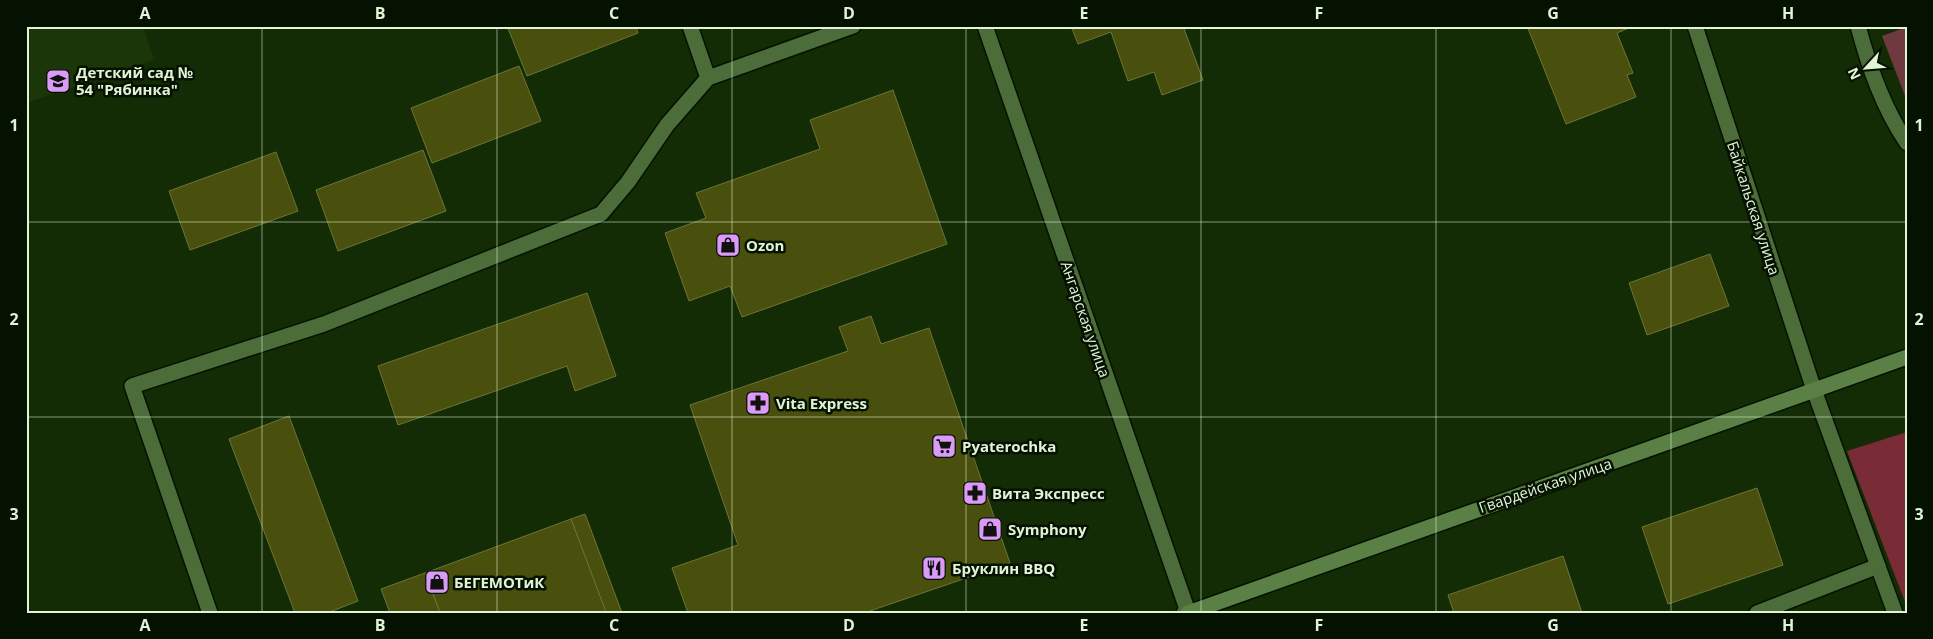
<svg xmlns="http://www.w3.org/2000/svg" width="1933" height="639" viewBox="0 0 1933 639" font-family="'Open Sans',sans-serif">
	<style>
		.built { fill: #1b3609 }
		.green { fill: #6f3a3f }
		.forest { fill: #7a2c36 }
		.building { fill: #49500d; stroke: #6d7537 }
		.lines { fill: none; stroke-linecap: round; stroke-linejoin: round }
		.service-casing { stroke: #041200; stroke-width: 18 }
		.minor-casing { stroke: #041200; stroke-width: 18 }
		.tertiary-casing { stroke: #041200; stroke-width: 18 }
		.secondary-casing { stroke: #041200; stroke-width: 18 }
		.service { stroke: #4c6d3a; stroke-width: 15 }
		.minor { stroke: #4c6d3a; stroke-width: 15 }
		.tertiary { stroke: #4c6d3a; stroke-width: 15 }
		.secondary { stroke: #5a8045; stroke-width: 15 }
		.grid { fill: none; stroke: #e1f4d7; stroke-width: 1; stroke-opacity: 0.55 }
		.labels { text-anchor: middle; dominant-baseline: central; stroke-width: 5; stroke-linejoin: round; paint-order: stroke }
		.poi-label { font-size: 15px; font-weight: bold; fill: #e1f4d7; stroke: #051201; text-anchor: start }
		.street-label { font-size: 15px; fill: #e1f4d7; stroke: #051201 }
		.neatline { fill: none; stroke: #e1f4d7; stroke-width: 2 }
		.grid-label { font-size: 16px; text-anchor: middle; font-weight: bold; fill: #e1f4d7 }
	</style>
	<rect width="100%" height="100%" fill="#142c05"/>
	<path class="built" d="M26,26H143L154,60L26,103Z"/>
	<path class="green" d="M1907,27V101L1882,36Z"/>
	<path class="forest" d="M1907,432V607L1847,451Z"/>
	<g class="building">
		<path d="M507,26H636L638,33L527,76Z"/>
		<path d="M1071,26H1158L1159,28L1163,26H1183L1203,80L1162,95L1154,72L1128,81L1111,32L1078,44Z"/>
		<path d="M1527,26H1633L1617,33L1633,73L1627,75L1636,97L1566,124Z"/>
		<path d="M519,66L541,121L432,163L411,108Z"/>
		<path d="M893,90L947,244L742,317L730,286L689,301L665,233L706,218L696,193L820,149L810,120Z"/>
		<path d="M423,150L446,211L338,251L316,190Z"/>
		<path d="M276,152L298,211L190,250L169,191Z"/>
		<path d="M1710,254L1729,306L1647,335L1629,283Z"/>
		<path d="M587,293L616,376L575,391L567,366L398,425L378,366Z"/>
		<path d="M871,316L881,344L929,328L1010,563L864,613H688L672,568L738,545L690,405L848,351L839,327Z"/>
		<path d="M289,416L358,601L327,613H295L229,439Z"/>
		<path d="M1757,488L1783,565L1668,604L1642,527Z"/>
		<path d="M585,514L622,613H605L571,519Z"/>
		<path d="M571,519L606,612L440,613L425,573Z"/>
		<path d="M1563,556L1582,613H1454L1448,595Z"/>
		<path d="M425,573L440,613H390L381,589Z"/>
	</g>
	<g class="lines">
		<g class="service-casing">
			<g id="service">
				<path d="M690,26L708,78L853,26"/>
				<path d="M1858,26C1869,67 1883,108 1907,143"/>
				<path d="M1814,390L1895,613"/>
				<path d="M210,613L132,386L324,324L601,214L628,182L667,125L708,78"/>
				<path d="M1757,613L1878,566"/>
			</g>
		</g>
		<g class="minor-casing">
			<path id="minor" d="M1695,26L1814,390"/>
		</g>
		<g class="tertiary-casing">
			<path id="tertiary" d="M985,26L1188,612L1184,613"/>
		</g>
		<g class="secondary-casing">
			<path id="secondary" d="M1188,613L1907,357"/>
		</g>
		<use href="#service" class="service"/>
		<use href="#minor" class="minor"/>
		<use href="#tertiary" class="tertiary"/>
		<use href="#secondary" class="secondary"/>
	</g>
	<path class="grid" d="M262,26V613M497,26V613M732,26V613M966,26V613M1201,26V613M1436,26V613M1671,26V613M26,222H1907M26,417H1907"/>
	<defs>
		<g id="school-square" transform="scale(1.25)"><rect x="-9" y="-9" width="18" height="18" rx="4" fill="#da9af6" stroke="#051201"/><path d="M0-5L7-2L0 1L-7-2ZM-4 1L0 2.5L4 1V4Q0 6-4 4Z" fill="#111"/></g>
		<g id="shop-square" transform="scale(1.25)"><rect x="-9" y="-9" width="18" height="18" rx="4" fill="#da9af6" stroke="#051201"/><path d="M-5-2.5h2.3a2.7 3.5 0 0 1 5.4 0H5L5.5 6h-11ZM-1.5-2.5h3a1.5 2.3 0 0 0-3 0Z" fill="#111"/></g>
		<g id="pharmacy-square" transform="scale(1.25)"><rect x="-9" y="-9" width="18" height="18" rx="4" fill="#da9af6" stroke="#051201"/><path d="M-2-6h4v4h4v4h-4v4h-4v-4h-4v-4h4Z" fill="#111"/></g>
		<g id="supermarket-square" transform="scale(1.25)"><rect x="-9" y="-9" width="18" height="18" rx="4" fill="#da9af6" stroke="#051201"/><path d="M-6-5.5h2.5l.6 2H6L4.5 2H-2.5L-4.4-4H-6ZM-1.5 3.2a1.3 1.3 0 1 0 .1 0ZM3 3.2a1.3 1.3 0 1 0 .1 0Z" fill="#111"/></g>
		<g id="restaurant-square" transform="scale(1.25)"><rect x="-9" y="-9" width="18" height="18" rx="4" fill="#da9af6" stroke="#051201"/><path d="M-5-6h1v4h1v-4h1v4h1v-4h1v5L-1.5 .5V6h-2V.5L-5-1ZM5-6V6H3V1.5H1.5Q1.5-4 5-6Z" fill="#111"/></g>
	</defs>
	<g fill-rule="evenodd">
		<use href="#school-square" x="58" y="81"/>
		<use href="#shop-square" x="728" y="245"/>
		<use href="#pharmacy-square" x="758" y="403"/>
		<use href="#supermarket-square" x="944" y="446"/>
		<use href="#pharmacy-square" x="975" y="493"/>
		<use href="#shop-square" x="990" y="529"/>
		<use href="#restaurant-square" x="934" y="568"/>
		<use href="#shop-square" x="437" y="582"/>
	</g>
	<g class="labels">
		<g class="poi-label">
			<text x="76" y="72">Детский сад №<tspan x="76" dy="17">54 "Рябинка"</tspan></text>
			<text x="746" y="245">Ozon</text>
			<text x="776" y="403">Vita Express</text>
			<text x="962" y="446">Pyaterochka</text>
			<text x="992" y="493">Вита Экспресс</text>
			<text x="1008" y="529">Symphony</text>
			<text x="952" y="568">Бруклин BBQ</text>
			<text x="454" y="582">БЕГЕМОТиК</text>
		</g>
		<g class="street-label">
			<text transform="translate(1754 208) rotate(72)">Байкальская улица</text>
			<text transform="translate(1086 319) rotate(71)">Ангарская улица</text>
			<text transform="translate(1545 485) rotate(-19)">Гвардейская улица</text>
		</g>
	</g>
	<rect width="1933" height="639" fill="none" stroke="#051201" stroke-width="55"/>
	<g transform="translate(1866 68) rotate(244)" stroke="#051201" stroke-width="4" paint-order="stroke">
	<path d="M0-4L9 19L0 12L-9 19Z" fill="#e1f4d7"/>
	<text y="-8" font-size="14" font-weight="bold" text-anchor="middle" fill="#e1f4d7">N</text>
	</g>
	<rect x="28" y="28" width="1878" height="584" class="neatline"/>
	<g class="grid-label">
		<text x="145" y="19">A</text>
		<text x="380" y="19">B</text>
		<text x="614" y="19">C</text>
		<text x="849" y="19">D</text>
		<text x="1084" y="19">E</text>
		<text x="1319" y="19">F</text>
		<text x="1553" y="19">G</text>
		<text x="1788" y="19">H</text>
		<text x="14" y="131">1</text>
		<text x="1919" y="131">1</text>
		<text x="14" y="325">2</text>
		<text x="1919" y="325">2</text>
		<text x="14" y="520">3</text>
		<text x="1919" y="520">3</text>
		<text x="145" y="631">A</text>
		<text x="380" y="631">B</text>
		<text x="614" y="631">C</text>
		<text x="849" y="631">D</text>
		<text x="1084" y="631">E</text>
		<text x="1319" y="631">F</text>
		<text x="1553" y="631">G</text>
		<text x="1788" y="631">H</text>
	</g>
</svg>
